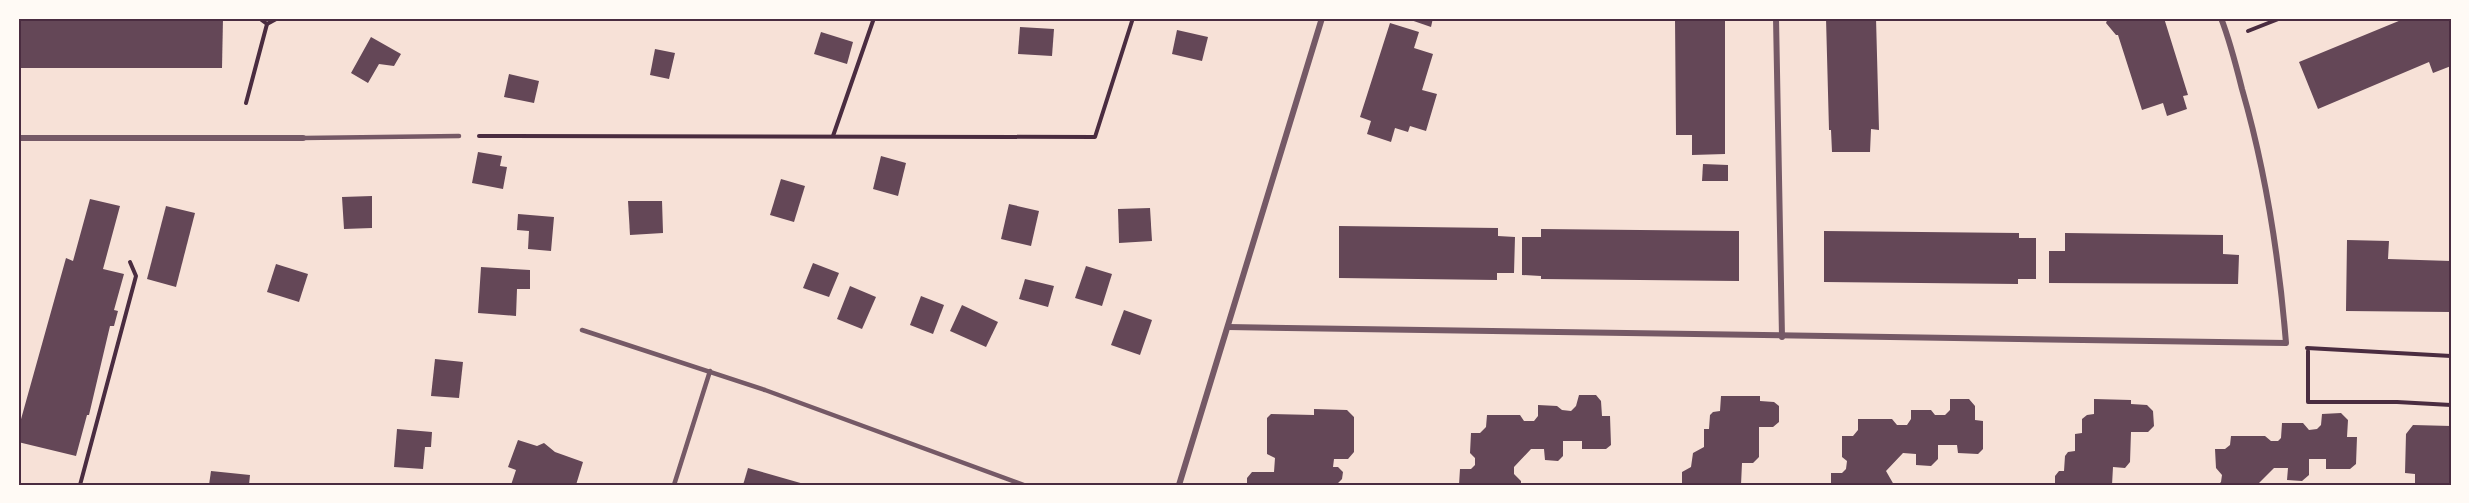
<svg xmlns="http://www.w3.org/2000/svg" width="2469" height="503" viewBox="0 0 2469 503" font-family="'Open Sans',sans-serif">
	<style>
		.building { fill: #644757 }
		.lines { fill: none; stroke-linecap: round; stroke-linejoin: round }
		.path { stroke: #4a2c40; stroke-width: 4 }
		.service { stroke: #755966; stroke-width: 4.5 }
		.minor { stroke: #755966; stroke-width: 6 }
		.neatline { fill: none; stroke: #4a2c40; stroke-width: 2 }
	</style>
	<rect width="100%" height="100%" fill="#f7e1d7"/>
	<g class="building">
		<path d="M18,18H223L222,68H18Z"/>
		<path d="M1405,18H1433L1431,27Z"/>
		<path d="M1675,18H1725V154L1692,155V135H1676Z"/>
		<path d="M1826,18H1876L1879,130L1871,129L1870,152H1832L1831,130H1829Z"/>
		<path d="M2108,18H2164L2188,95L2183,96L2187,109L2167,116L2163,103L2142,110L2118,35H2116L2106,23Z"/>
		<path d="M2406,18H2451V66L2433,73L2429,62L2318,109L2299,62Z"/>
		<path d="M1390,23L1419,32L1414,48L1433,54L1422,90L1437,94L1426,131L1410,126L1408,132L1395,128L1391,142L1367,134L1371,121L1360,117Z"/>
		<path d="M1020,27L1054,29L1052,56L1018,54Z"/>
		<path d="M1177,30L1208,37L1202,61L1172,54Z"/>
		<path d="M821,32L853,42L847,64L814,54Z"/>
		<path d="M371,37L401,54L394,66L379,64L368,83L351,73Z"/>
		<path d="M655,49L675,53L669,79L650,75Z"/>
		<path d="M509,74L539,81L534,103L504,97Z"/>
		<path d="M478,152L502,156L500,166L507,167L503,189L472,183Z"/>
		<path d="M881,156L906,163L898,196L873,189Z"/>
		<path d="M1703,164L1728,165V181H1702Z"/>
		<path d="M781,179L805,186L794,222L770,215Z"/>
		<path d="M372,196V228L344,229L342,197Z"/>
		<path d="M90,199L120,206L103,269L124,274L114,310L118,311L114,326H110L89,415H87L76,456L18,442V430L66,258L73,261Z"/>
		<path d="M628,201H662L663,233L630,235Z"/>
		<path d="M1009,204L1039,211L1031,246L1001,239Z"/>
		<path d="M166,206L195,213L176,287L147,279Z"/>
		<path d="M1150,208L1152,241L1119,243L1118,209Z"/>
		<path d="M518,214L554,217L551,251L528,249L529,231L517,230Z"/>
		<path d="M1339,226L1498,228V236L1515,237L1514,273H1497V280L1339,278Z"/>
		<path d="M1541,229L1739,231V281L1541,279V276L1522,275V237H1541Z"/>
		<path d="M1824,231L2019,233V238H2036V279H2018V284L1824,282Z"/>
		<path d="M2065,233L2223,235V254L2239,255L2238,284L2049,283V251H2065Z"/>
		<path d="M2347,240L2389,241L2388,259L2451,261V312L2346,311Z"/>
		<path d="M813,263L839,273L829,297L803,288Z"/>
		<path d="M276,264L308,274L299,302L267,292Z"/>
		<path d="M1086,266L1112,274L1102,306L1075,298Z"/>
		<path d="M481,267L530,270V289H517L516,316L478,313Z"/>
		<path d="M1025,279L1054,286L1048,307L1019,299Z"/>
		<path d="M850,286L876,297L862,329L837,319Z"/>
		<path d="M921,296L944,305L933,334L910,325Z"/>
		<path d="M962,305L998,322L986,347L950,331Z"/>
		<path d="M1124,310L1152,320L1140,355L1111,345Z"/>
		<path d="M435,359L463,362L459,398L431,396Z"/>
		<path d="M1579,395H1596L1601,401L1602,416H1610L1611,445L1606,449H1582V441H1563V456L1558,461L1545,460L1544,449H1531L1514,467V474L1521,481V485H1459L1460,469H1471L1475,465V458L1470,453L1471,433H1480L1486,427L1487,415H1520L1524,421H1534L1538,416V405L1557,406L1562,410L1571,411L1576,406Z"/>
		<path d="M1721,396H1760V401L1774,402L1779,406V422L1773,427H1759V457L1753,463H1742L1741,485H1682V472L1691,467L1693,453L1704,447V429H1709L1710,415L1713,412L1720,411Z"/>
		<path d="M1950,399H1969L1975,406V420L1983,421V449L1978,454L1958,453L1957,445H1938V459L1931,466L1916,465V454L1903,453L1886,471L1894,485H1831V473H1842L1846,469L1847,461L1842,457V436H1853L1858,430V419H1892L1897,425H1907L1911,419V410H1931L1935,415H1945L1950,410Z"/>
		<path d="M2094,399L2131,400V404L2147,405L2153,411L2154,426L2148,432H2131L2130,462L2125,468L2113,467L2112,485H2055V476L2059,471H2064L2065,456L2068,452L2075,451V434L2082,433V419L2087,415L2094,414Z"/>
		<path d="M1314,409L1347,410L1354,417V452L1348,459H1334L1333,467H1338L1343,472L1342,479L1337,484L1247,485V478L1252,472H1274L1275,458L1267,454V418L1271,414L1314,415Z"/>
		<path d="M2341,413L2348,420L2347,437H2357L2356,464L2350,469H2326V459H2309V475L2302,481L2287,480L2288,468H2274L2257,485H2218L2221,482L2222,475L2216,468L2215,449H2225L2230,445L2231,436H2265L2271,441H2278L2281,438L2282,423H2303L2309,430L2317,429L2321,425L2322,414Z"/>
		<path d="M2413,425L2451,426V485H2415V474L2405,473L2406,434Z"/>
		<path d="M397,429L432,432L431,447H425L423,469L394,467Z"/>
		<path d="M518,440L537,446L544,443L555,452L583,462L576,485H511L516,470L508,467Z"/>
		<path d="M748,468L804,484V485H743Z"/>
		<path d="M211,471L250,475L249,485H209Z"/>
	</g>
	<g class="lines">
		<g class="path">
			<path d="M267,24L278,18"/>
			<path d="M2248,31L2281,18"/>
			<path d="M246,103L267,24L259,18"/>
			<path d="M479,136L1095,137L1133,18"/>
			<path d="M833,136L874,18"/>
			<path d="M18,289H19"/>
			<path d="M2307,348L2451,356"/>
			<path d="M2308,351V402H2397L2451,405"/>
			<path d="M80,485L136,276L130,262"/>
		</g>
		<g class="service">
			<path d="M303,138L459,136"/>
			<path d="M582,330L765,390L1024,485"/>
			<path d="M674,485L710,371"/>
		</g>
		<g class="minor">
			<path d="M1776,18L1782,337"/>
			<path d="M18,138H303"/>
			<path d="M1228,327L2286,343C2279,257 2266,172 2242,89C2236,65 2230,41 2221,18"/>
			<path d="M1179,485L1322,18"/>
		</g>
	</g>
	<rect width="2469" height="503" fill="none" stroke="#fffaf5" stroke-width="39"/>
	<rect x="20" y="20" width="2430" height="464" class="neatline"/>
</svg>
